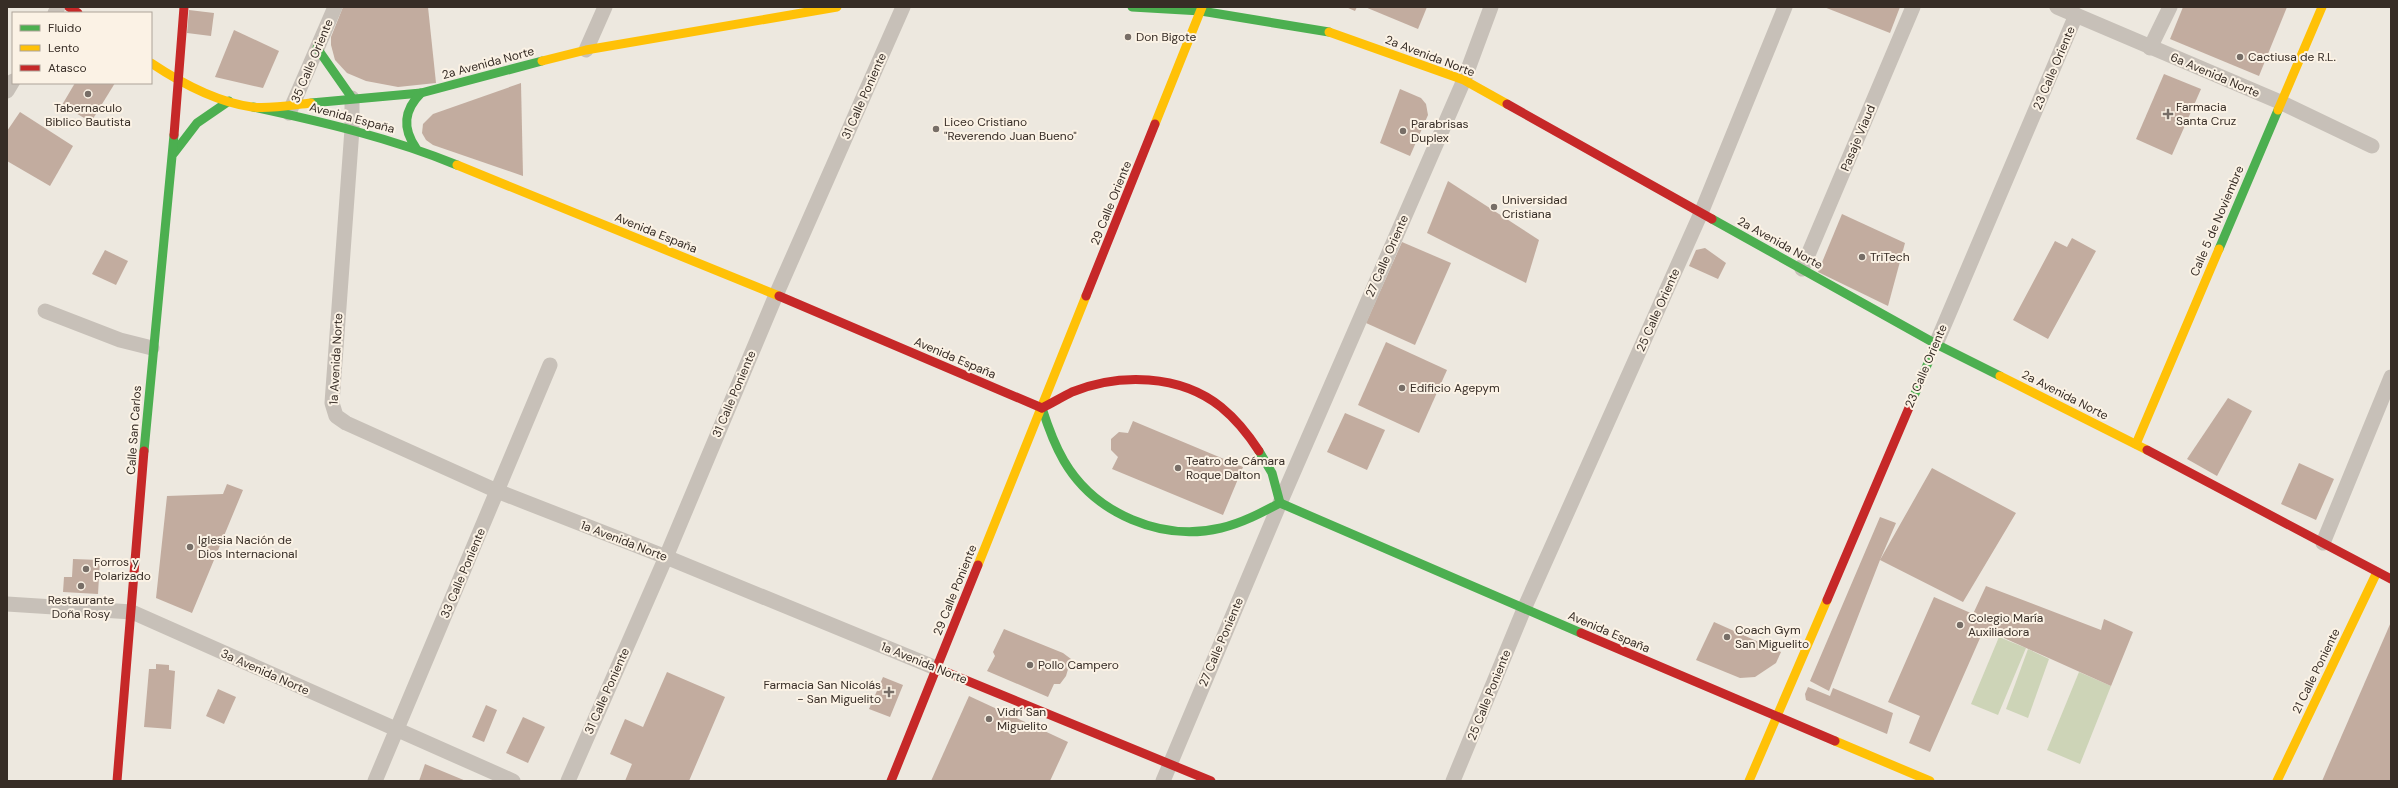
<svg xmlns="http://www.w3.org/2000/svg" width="2398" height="788" viewBox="0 0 2398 788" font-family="'DM Sans',sans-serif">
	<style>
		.green { fill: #cdd4b7 }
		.building { fill: #c2ac9f }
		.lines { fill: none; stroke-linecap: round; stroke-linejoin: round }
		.street { stroke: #c7c0b8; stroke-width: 15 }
		.fast { stroke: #4caf50; stroke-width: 9 }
		.slow { stroke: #ffc107; stroke-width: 9 }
		.jam { stroke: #c62828; stroke-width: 9 }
		.poi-dot { fill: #776e67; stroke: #fbf2e5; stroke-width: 1.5 }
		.labels { text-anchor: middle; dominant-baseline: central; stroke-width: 4; stroke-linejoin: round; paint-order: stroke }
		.poi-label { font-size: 12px; fill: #372d26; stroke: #fbf2e5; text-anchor: start }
		.street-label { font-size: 12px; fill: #372d26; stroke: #fbf2e5 }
	</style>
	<rect width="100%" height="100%" fill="#ede8df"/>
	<g class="green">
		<path d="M1999,637L2026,648L1998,715L1971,704Z"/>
		<path d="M2028,649L2049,659L2028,718L2006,709Z"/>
		<path d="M2079,672L2111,686L2080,764L2047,750Z"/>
	</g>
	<g class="building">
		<path d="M343,7H428L436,83L398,87L366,81L347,73L335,60L331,45V37Z"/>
		<path d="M1346,7H1357L1355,11Z"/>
		<path d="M1365,7H1427L1418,29Z"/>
		<path d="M1824,7H1900L1890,33Z"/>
		<path d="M2183,7H2287L2259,76L2170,39Z"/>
		<path d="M189,10L214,13L211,36L187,33Z"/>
		<path d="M234,30L279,51L263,88L215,77Z"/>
		<path d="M2164,74L2201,89L2172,155L2136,139Z"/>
		<path d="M75,83H115L91,122L62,105Z"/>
		<path d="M521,83L523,176L433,145L426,140L422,133L423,124L433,114Z"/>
		<path d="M1400,89L1421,98L1426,104L1428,115L1410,156L1380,143Z"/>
		<path d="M20,112L73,146L50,186L7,161V131Z"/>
		<path d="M1448,181L1539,240L1526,283L1427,233Z"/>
		<path d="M1842,214L1905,243L1888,306L1818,272Z"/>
		<path d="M2072,238L2096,251L2048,339L2013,320L2055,241L2067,247Z"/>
		<path d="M1402,242L1451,263L1415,345L1366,323Z"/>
		<path d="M1705,248L1726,263L1718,279L1689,266L1696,250Z"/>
		<path d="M105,250L128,261L116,285L92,274Z"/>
		<path d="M1386,342L1447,370L1419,433L1358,405Z"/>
		<path d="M2228,398L2252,411L2217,476L2187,459Z"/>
		<path d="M1345,413L1385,430L1367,470L1327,452Z"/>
		<path d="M1133,421L1243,467L1223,515L1112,469L1118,457L1111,450V439L1119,432L1128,433Z"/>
		<path d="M2299,463L2334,479L2316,520L2281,504Z"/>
		<path d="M1932,468L2016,513L1963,602L1880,560L1829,691L1810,681L1880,517L1896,523L1880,560Z"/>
		<path d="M227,484L243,490L192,613L156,598L167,496L223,494Z"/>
		<path d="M73,559L100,560L98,594L63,592L64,577H72Z"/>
		<path d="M1986,586L2101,630L2104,619L2133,632L2111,686L1984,629L1930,752L1909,743L1920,716L1888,702L1934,597L1973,614Z"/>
		<path d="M1714,622L1781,652L1776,663L1755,677L1740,678L1696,660Z"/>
		<path d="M2391,622V781H2322Z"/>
		<path d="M1004,629L1063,653L1071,659L1066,676L1060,684H1054L1048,697L987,671L995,656L993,652Z"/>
		<path d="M156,664L169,665V670L175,671L171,729L144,727L149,669H156Z"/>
		<path d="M667,672L725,697L689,781H625L632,764L610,754L625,719L643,727Z"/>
		<path d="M883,677L903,685L890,717L869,709Z"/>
		<path d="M1808,687L1830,696L1833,688L1893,713L1887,734L1806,700L1805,694Z"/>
		<path d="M218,689L236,697L224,724L206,716Z"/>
		<path d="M969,696L1068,742L1050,781H931Z"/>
		<path d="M486,705L497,710L484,742L472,737Z"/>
		<path d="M523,717L545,727L528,763L506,753Z"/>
		<path d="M425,764L466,781H419Z"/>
	</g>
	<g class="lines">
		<g class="street">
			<path d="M2057,7L2280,102L2372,146"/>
			<path d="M55,13L58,7"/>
			<path d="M2150,48L2170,7"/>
			<path d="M586,50L605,7"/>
			<path d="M7,91L13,81"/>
			<path d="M352,98V129L332,403L336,416L346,423L497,491L666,557L936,668"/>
			<path d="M289,113L335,7"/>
			<path d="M1802,269L1913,7"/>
			<path d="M45,311L120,340L152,348"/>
			<path d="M1936,344L2076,15"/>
			<path d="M2323,543L2391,377"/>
			<path d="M7,604L132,612L513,781"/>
			<path d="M375,781L550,365"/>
			<path d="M568,781L666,557L776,295L903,7"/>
			<path d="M1163,781L1280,503L1464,80L1491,7"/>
			<path d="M1453,781L1524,609L1701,213L1785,7"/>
		</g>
		<g class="fast">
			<path d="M1132,7L1201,11L1329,32"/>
			<path d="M317,48L352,98"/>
			<path d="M311,103L421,93L542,61"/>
			<path d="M253,107C323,122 391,138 457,165"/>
			<path d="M416,148C402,128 404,110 421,93"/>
			<path d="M174,153L197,123L229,101"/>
			<path d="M1712,219L1936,344L2000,376"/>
			<path d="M2219,249L2278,110"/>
			<path d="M1911,403L1936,344"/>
			<path d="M1042,408C1048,427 1054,444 1064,461C1095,514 1162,542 1221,528C1242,523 1261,513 1280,503"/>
			<path d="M144,451L174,135"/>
			<path d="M1259,451L1272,473L1280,503"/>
			<path d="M1280,503L1581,633"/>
		</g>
		<g class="slow">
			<path d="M1329,32L1464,80L1507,104"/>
			<path d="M542,61L586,50L837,7"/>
			<path d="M151,63C181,83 216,102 252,107C271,109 292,105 311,103"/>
			<path d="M2278,110L2322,7"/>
			<path d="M1155,124L1202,7"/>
			<path d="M457,165L779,296"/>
			<path d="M2000,376L2147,450"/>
			<path d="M2136,444L2219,249"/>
			<path d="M978,565L1086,296"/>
			<path d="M1835,741L1930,781"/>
			<path d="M1749,781L1827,600"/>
			<path d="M2277,781L2377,572"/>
		</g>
		<g class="jam">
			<path d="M69,7L78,13"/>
			<path d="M1507,104L1712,219"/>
			<path d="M174,135L184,7"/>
			<path d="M779,296L1042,408"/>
			<path d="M1086,296L1155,124"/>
			<path d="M1042,408C1052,403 1062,397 1072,392C1119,373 1180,374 1221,407C1237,420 1248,434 1259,451"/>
			<path d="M2147,450L2391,579"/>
			<path d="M1827,600L1911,403"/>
			<path d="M1581,633L1835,741"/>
			<path d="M936,668L1211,781"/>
			<path d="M117,781L144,451"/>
			<path d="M891,781L978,565"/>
		</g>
	</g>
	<g class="poi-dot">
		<circle cx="1128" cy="37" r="4"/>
		<circle cx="2240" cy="57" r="4"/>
		<circle cx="88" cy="94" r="4"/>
		<path d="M2166 108h4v4h4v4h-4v4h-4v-4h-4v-4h4z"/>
		<circle cx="936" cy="129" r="4"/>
		<circle cx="1403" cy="131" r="4"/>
		<circle cx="1494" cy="207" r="4"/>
		<circle cx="1862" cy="257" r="4"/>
		<circle cx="1402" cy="388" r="4"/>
		<circle cx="1178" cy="468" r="4"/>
		<circle cx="190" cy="547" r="4"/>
		<circle cx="86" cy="569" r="4"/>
		<circle cx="81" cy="586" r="4"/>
		<circle cx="1960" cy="625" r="4"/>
		<circle cx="1727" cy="637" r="4"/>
		<circle cx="1030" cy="665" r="4"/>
		<path d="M887 686h4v4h4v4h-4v4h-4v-4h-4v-4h4z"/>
		<circle cx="989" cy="719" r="4"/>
	</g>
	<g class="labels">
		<g class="poi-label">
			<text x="1136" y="37">Don Bigote</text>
			<text x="2248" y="57">Cactiusa de R.L.</text>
			<text x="2176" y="107">Farmacia<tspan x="2176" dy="14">Santa Cruz</tspan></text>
			<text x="88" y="108" text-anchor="middle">Tabernaculo<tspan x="88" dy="14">Biblico Bautista</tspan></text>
			<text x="944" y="122">Liceo Cristiano<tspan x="944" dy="14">"Reverendo Juan Bueno"</tspan></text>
			<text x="1411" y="124">Parabrisas<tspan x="1411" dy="14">Duplex</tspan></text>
			<text x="1502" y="200">Universidad<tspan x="1502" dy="14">Cristiana</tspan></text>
			<text x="1870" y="257">TriTech</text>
			<text x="1410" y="388">Edificio Agepym</text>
			<text x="1186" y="461">Teatro de Cámara<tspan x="1186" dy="14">Roque Dalton</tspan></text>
			<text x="198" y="540">Iglesia Nación de<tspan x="198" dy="14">Dios Internacional</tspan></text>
			<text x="94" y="562">Forros y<tspan x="94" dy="14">Polarizado</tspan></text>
			<text x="81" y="600" text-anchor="middle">Restaurante<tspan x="81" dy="14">Doña Rosy</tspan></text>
			<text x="1968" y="618">Colegio María<tspan x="1968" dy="14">Auxiliadora</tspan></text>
			<text x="1735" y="630">Coach Gym<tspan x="1735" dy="14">San Miguelito</tspan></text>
			<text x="1038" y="665">Pollo Campero</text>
			<text x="881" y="685" text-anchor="end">Farmacia San Nicolás<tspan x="881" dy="14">- San Miguelito</tspan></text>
			<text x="997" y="712">Vidrí San<tspan x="997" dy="14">Miguelito</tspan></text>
		</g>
		<g class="street-label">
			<text transform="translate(1430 56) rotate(21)">2a Avenida Norte</text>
			<text transform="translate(312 61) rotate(-67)">35 Calle Oriente</text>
			<text transform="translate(488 63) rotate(-15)">2a Avenida Norte</text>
			<text transform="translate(2054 68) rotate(-67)">23 Calle Oriente</text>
			<text transform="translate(2215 75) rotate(23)">6a Avenida Norte</text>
			<text transform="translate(864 96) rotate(-66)">31 Calle Poniente</text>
			<text transform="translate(352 118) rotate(15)">Avenida España</text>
			<text transform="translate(1858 138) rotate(-67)">Pasaje Viaud</text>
			<text transform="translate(1111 203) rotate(-68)">29 Calle Oriente</text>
			<text transform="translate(2217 221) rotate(-67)">Calle 5 de Noviembre</text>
			<text transform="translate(656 233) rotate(22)">Avenida España</text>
			<text transform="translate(1780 243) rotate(29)">2a Avenida Norte</text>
			<text transform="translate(1387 256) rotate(-66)">27 Calle Oriente</text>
			<text transform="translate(1658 310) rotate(-66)">25 Calle Oriente</text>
			<text transform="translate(955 358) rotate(23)">Avenida España</text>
			<text transform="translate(336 359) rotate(-87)">1a Avenida Norte</text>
			<text transform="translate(1926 366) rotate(-67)">23 Calle Oriente</text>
			<text transform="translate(734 394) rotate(-67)">31 Calle Poniente</text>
			<text transform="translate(2065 395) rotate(27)">2a Avenida Norte</text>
			<text transform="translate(134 430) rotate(-86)">Calle San Carlos</text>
			<text transform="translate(624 541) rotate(21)">1a Avenida Norte</text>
			<text transform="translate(463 573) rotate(-67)">33 Calle Poniente</text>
			<text transform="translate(955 590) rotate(-68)">29 Calle Poniente</text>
			<text transform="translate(1609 632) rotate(23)">Avenida España</text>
			<text transform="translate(1221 642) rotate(-67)">27 Calle Poniente</text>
			<text transform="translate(924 663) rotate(22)">1a Avenida Norte</text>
			<text transform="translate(2316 671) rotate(-64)">21 Calle Poniente</text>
			<text transform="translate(265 672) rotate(24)">3a Avenida Norte</text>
			<text transform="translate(607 691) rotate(-66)">31 Calle Poniente</text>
			<text transform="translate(1489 695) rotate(-68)">25 Calle Poniente</text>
		</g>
	</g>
	<rect width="2398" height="788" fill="none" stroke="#372d26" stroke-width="16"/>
	<rect x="12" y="12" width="140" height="72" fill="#fbf2e5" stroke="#ada399"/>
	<rect x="20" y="25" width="20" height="6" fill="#4caf50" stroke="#ada399"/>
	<text x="48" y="32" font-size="12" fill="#372d26">Fluido</text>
	<rect x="20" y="45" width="20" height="6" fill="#ffc107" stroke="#ada399"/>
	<text x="48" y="52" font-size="12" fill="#372d26">Lento</text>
	<rect x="20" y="65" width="20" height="6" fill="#c62828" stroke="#ada399"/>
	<text x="48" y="72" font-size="12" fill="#372d26">Atasco</text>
</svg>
